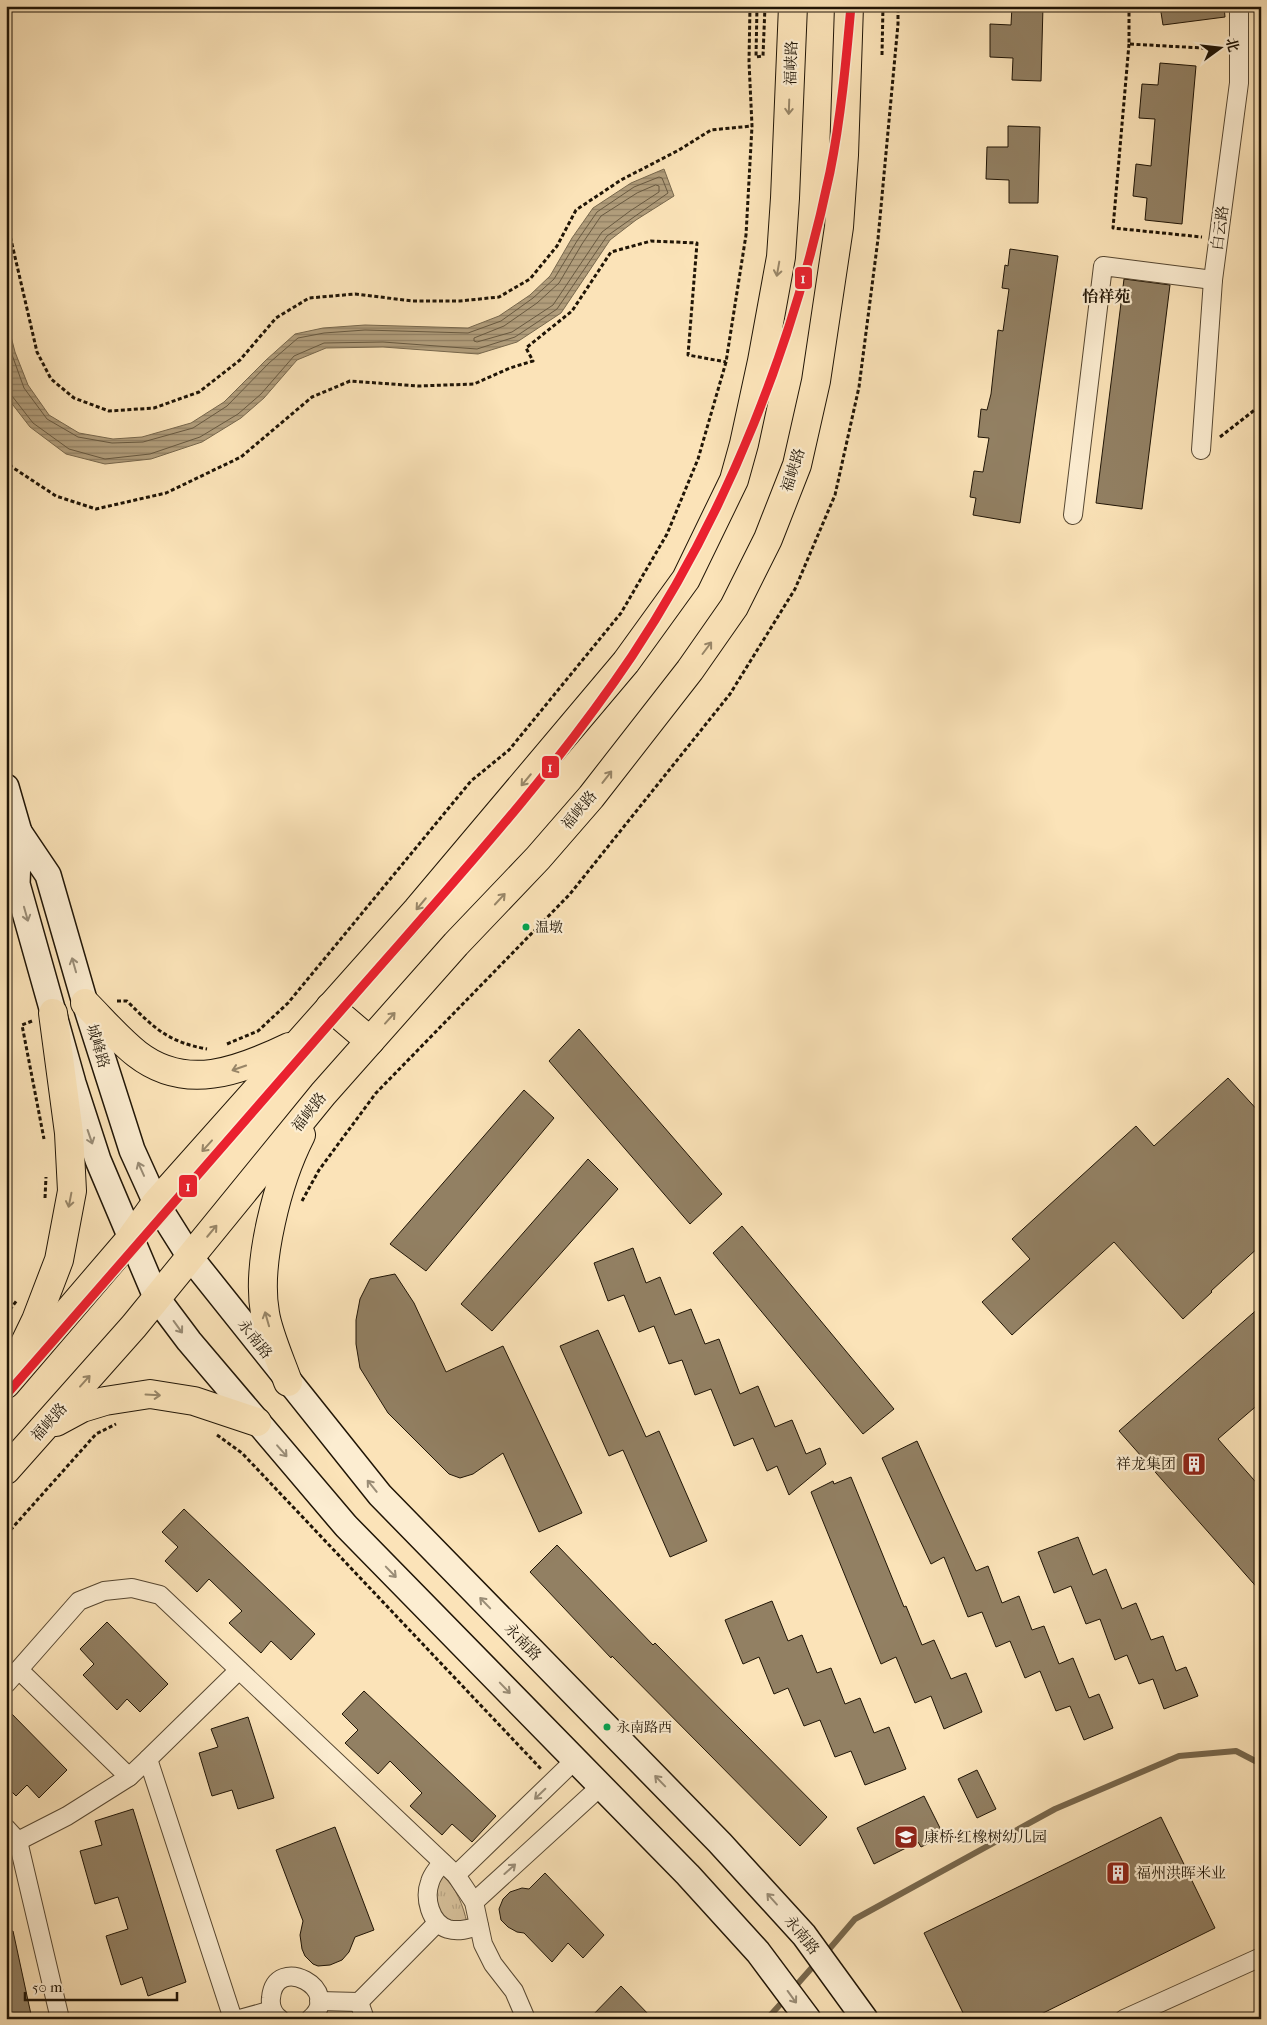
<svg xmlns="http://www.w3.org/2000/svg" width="1267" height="2025" viewBox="0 0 1267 2025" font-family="'IM FELL French Canon','Noto Serif SC',serif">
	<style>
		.grass { fill: url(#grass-tufts); stroke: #7b6a50 }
		.water { fill: url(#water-rules); stroke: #77674c }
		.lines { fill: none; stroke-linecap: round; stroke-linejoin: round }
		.shore { stroke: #685940; stroke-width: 1 }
		.stream { stroke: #77674c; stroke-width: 6 }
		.building { fill: #928063; stroke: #201506 }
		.minor-casing { stroke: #574832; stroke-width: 20 }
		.secondary-casing { stroke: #201506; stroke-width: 28 }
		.trunk-casing { stroke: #201506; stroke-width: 30 }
		.path { stroke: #201506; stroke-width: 3; stroke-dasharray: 4 2.5; stroke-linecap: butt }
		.minor { stroke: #fcedd1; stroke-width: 18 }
		.secondary { stroke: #fcedd1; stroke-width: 25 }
		.trunk { stroke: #fbe3b8; stroke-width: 28 }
		.metro-1-casing { stroke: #fcedd1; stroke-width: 12 }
		.metro-1 { stroke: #eb212f; stroke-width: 9 }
		.oneway { stroke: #988668 }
		.oneway2 { stroke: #998c76 }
		.bus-dot { fill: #00a651; stroke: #fcedd1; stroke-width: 2 }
		.labels { text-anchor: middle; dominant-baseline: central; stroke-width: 4.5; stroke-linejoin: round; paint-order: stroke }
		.bus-label { font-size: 14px; fill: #201506; stroke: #fcedd1; text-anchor: start }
		.street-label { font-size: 15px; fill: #201506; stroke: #fcedd1 }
		.poi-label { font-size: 15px; fill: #201506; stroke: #fcedd1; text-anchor: start }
		.neighbourhood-label { font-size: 16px; font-weight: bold; fill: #201506; stroke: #fcedd1 }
		.line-badge { stroke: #fcedd1; stroke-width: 2 }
		.badge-label { font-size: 14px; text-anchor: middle; font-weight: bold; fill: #fff }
	</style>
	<defs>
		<pattern id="grass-tufts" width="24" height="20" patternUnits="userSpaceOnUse" patternTransform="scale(1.25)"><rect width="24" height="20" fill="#d6c09a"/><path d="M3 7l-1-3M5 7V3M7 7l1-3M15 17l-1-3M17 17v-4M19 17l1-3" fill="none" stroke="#b7a483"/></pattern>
		<pattern id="water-rules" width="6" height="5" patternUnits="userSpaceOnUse" patternTransform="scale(1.25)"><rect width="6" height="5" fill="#b19d7b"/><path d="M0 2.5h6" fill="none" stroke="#907f63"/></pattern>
	</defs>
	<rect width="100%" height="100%" fill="#fbe3b8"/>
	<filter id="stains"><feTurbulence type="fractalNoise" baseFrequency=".004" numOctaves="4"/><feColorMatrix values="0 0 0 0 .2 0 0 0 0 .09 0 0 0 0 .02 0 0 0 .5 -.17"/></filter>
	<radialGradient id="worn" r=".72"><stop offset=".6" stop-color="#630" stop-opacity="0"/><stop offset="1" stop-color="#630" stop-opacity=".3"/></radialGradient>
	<path class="grass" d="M443,1876C457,1889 463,1905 467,1923L455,1924L440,1917L434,1893Z"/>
	<path class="water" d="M664,169L674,196L636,220L610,240L561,313L517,342L478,354L383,347L326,348L297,360L264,398L241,418L202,442L151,459L105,464L66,454L30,427L6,396V317L15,352L28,385L49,415L79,433L113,439L142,437L191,423L224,402L266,360L295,334L323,328L365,325L468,328L499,316L530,295L550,276L572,238L593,208L631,183Z"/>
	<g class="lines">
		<g class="shore">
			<path d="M656,185L659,186V192L630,211L602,232L553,305L512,332L477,342L474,341V338L504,326L537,303L559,283L582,244L601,216L637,193Z"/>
			<path d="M6,338L24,388L47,419L78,437L112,443L143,442L193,428L227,406L269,363L298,338L324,333L365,330L468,333L501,321L533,298L554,279L577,241L597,212L634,187L659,177L662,178L668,193L607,236L557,309L515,337L477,349L383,342L324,343L294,356L261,394L238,414L200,437L150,454L105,459L69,449L33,423L12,396L6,394"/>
		</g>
		<g class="stream">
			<path d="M825,1954L855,1919L1055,1809L1179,1756L1236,1751L1261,1764"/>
			<path d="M793,1989L816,1963"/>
			<path d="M767,2019L785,1999"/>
		</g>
	</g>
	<g class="building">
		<path d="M1012,6H1043L1041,81L1012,80L1013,58L990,57V24L1011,25Z"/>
		<path d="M1160,6H1224L1225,17L1163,25Z"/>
		<path d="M1160,63L1196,66L1182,224L1145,220L1147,198L1133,196L1136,164L1151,166L1155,119L1139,118L1142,84L1158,85Z"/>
		<path d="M1008,126L1040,127L1038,203H1009V180L986,179L987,147H1008Z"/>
		<path d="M1010,249L1058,256L1020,523L973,515L976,498L970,497L974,471L983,472L989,438L978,437L981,409L987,410L991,394L998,330L1003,331L1009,289L1002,288L1005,265L1008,266Z"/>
		<path d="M1124,279L1170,285L1142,509L1096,503Z"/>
		<path d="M579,1029L722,1194L690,1224L549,1061Z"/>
		<path d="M1228,1078L1261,1114V1245L1211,1291L1212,1292L1183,1319L1114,1242L1012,1335L982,1302L1030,1259L1012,1239L1136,1126L1154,1146Z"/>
		<path d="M524,1090L554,1118L426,1271L390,1244Z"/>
		<path d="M588,1159L618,1189L492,1331L461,1304Z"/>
		<path d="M742,1226L894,1409L863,1434L713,1253Z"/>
		<path d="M633,1248L646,1283L660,1277L675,1315L691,1309L705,1344L719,1339L740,1394L758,1386L775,1427L792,1420L806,1454L820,1448L826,1464L789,1495L777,1466L767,1471L753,1438L734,1446L711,1389L695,1395L682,1360L669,1364L654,1326L639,1332L624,1295L608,1301L594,1263Z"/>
		<path d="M395,1274L414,1303L446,1372L503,1346L582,1513L539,1532L503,1453L473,1474L460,1478L449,1474L388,1413L360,1368L356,1344V1320L360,1299L370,1279Z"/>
		<path d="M1261,1306V1402L1218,1439L1261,1488V1592L1119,1431Z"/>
		<path d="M598,1330L646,1437L659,1431L707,1541L670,1557L623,1450L609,1456L560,1346Z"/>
		<path d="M917,1441L976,1571L988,1566L1002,1603L1019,1596L1032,1630L1044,1626L1059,1664L1073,1658L1089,1698L1099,1694L1113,1728L1084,1740L1070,1706L1056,1711L1040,1671L1025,1678L1010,1641L996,1647L982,1612L968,1617L944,1557L931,1564L882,1458Z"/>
		<path d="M851,1477L904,1607L906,1606L922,1645L934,1640L951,1679L966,1673L982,1712L944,1729L931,1696L915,1703L896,1657L881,1664L811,1492L833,1481L834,1484Z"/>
		<path d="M184,1509L315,1634L291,1660L271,1641L261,1653L229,1623L242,1611L209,1579L197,1592L165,1561L178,1547L162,1532Z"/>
		<path d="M1078,1537L1093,1575L1106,1569L1122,1609L1136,1603L1151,1640L1163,1636L1176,1671L1186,1667L1198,1696L1164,1709L1153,1679L1139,1684L1127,1655L1115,1660L1100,1619L1086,1624L1071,1586L1054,1593L1038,1552Z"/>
		<path d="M557,1545L653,1645L655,1643L827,1817L800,1846L612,1656L611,1658L530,1572Z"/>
		<path d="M772,1601L788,1641L802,1635L817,1673L831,1668L845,1704L860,1698L874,1733L889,1727L906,1769L865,1785L851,1751L835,1757L820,1720L804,1726L788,1688L774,1694L759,1657L743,1664L725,1620Z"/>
		<path d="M107,1622L168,1684L140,1712L127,1699L117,1710L83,1675L94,1664L80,1649Z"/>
		<path d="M364,1691L496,1816L472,1842L452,1824L442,1835L410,1806L422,1793L390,1761L378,1774L345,1743L358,1730L342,1714Z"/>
		<path d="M6,1708L67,1770L39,1798L27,1785L16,1796L6,1786Z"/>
		<path d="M248,1717L274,1798L238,1809L232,1790L212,1796L199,1753L218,1747L211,1729Z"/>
		<path d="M977,1770L996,1809L977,1818L958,1779Z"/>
		<path d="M924,1796L944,1836L921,1847L918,1842L874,1864L857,1828Z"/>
		<path d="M133,1809L186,1982L148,1996L142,1977L121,1985L106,1936L128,1929L118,1897L95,1904L80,1851L102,1845L95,1821Z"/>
		<path d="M1161,1817L1215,1928L1031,2019H966L924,1933Z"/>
		<path d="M335,1827L374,1930L355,1937L349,1952L342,1960L330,1965L318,1966L313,1964L305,1956L302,1949L300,1935L303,1921L276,1850Z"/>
		<path d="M545,1873L604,1935L583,1958L568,1943L552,1962L524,1933L517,1932L508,1927L501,1920L499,1909L503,1899L510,1892L522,1888L529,1889Z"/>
		<path d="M13,1931L32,2019H6V1932Z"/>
		<path d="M621,1986L653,2019H589Z"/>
	</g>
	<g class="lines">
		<g class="minor-casing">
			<g id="minor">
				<path d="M1201,450L1213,280L1239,83V6"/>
				<path d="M1073,515L1103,266L1213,280"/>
				<path d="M19,1670L129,1777L148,1759L233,2019"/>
				<path d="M6,1684L79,1601L104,1591L132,1588L160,1595L456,1875L474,1902L483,1944L493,1964L514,1991L526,2019"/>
				<path d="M148,1759L239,1670"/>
				<path d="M6,1828L18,1841L60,2019"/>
				<path d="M18,1841L67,1816L129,1777"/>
				<path d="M442,1862C438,1869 432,1874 430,1882C424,1898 430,1923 448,1929C458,1932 469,1929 479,1926"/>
				<path d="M456,1875L575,1760"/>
				<path d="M474,1902L601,1786"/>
				<path d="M319,2001L359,2002L437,1923"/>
				<path d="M359,2002L365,2019"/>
				<path d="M240,2019L272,2010"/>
				<path d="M280,2019C273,2014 270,2006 271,1998C275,1952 345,1990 310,2019"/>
				<path d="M1124,2019L1261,1957"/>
			</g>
		</g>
		<g class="secondary-casing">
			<g id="secondary">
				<path d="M6,787L19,832L17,884L73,1083L98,1160L156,1297L189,1341L346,1526L688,1875L758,1952L808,2019"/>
				<path d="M19,832L48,875L85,1003L132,1150L156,1203L190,1257L380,1495L720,1843L804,1935L865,2019"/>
			</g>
		</g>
		<g class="trunk-casing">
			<g id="trunk">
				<path d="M85,1003C102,1020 119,1040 137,1054C186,1092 239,1071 289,1047"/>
				<path d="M330,1007L370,1041"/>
				<path d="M21,1351L36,1320L59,1260L72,1191L69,1133L53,1013"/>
				<path d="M288,1382C281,1362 268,1333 265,1313C256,1263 278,1180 301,1135"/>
				<path d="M6,1384L131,1238L156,1203L417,910L626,662L686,579L734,480L744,444L762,361L781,257L785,198L793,6"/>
				<path d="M56,1422L82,1408L105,1401L150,1394L194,1401L257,1422"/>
				<path d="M6,1470L134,1326L323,1094L456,944L538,858L591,797L690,670L734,607L768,539L797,465L816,381L839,227L844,155L849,6"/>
			</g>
		</g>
		<g class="path">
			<path d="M757,6L756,57L763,56L765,6"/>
			<path d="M1129,6V44L1221,49"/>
			<path d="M1129,44L1113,228L1202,237"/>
			<path d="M882,55L883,6"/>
			<path d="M6,218L37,352L51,379L74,398L109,411L154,408L199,392L240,360L276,318L309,298L355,294L413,301H460L499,297L530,279L557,246L576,210L621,180L679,150L711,130L752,126"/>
			<path d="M1220,437L1261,405"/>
			<path d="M6,459L12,467L56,496L96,509L166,493L241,457L312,397L350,381L418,386L474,384L510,368L533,361L526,348L572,311L611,252L651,241L697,243L688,355L726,362"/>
			<path d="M117,1001H127C154,1028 168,1042 207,1049"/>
			<path d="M32,1021L22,1025L44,1139"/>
			<path d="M227,1044L258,1031L288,1003L471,781L509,750L621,613L667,534L698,459L726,362L746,235L752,126L749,62L750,6"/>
			<path d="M45,1198L46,1177"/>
			<path d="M302,1201L319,1170L376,1093L570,894L730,694L795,589L835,495L859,387L878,239L898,24V6"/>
			<path d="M6,1315L17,1300"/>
			<path d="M217,1435L242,1453L541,1769"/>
			<path d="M6,1535L96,1434L116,1424"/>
		</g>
		<use href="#minor" class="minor"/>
		<use href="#secondary" class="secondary"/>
		<use href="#trunk" class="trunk"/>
		<g class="metro-1-casing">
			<path id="metro-1" d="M6,1395C121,1263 237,1130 352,998C449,887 550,778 632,656C729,510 794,343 830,172C841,117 846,62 851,6"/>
		</g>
		<use href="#metro-1" class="metro-1"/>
	</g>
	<defs><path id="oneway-shaft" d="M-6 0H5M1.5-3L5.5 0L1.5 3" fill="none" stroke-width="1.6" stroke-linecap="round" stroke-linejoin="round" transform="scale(1.25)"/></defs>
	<g class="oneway">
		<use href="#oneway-shaft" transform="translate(789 107) rotate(92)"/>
		<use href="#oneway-shaft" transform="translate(778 269) rotate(100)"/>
		<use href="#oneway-shaft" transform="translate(707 648) rotate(-53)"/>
		<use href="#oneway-shaft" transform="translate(607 777) rotate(-52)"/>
		<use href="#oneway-shaft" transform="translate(526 780) rotate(130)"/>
		<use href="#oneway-shaft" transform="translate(500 899) rotate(-47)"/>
		<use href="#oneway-shaft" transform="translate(421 904) rotate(130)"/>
		<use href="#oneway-shaft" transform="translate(390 1018) rotate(-48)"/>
		<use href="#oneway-shaft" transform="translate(239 1068) rotate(161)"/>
		<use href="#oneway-shaft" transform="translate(207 1146) rotate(132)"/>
		<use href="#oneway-shaft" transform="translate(70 1200) rotate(101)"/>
		<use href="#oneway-shaft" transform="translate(212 1231) rotate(-50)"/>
		<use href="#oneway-shaft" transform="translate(267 1319) rotate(-106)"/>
		<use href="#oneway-shaft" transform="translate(85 1381) rotate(-48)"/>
		<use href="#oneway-shaft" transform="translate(153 1395) rotate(3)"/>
	</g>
	<g class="oneway2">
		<use href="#oneway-shaft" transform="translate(26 914) rotate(74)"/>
		<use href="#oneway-shaft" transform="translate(74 965) rotate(-106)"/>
		<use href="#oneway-shaft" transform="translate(90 1137) rotate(71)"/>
		<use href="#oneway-shaft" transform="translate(141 1169) rotate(-114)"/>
		<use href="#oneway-shaft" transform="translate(178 1327) rotate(54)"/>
		<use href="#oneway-shaft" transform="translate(282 1451) rotate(49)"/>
		<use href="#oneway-shaft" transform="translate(372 1486) rotate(-129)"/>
		<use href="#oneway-shaft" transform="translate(391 1572) rotate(46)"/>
		<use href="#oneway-shaft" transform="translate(485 1603) rotate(-134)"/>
		<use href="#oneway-shaft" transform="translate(505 1688) rotate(46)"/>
		<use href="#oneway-shaft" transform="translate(660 1781) rotate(-134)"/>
		<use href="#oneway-shaft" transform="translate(540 1794) rotate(136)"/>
		<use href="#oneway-shaft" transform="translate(510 1869) rotate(-42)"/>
		<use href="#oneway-shaft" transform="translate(772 1899) rotate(-132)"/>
		<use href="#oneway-shaft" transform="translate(792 1997) rotate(54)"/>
	</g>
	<defs>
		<g id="building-square" transform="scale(1.25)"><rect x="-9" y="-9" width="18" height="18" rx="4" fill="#8f2418" stroke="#fcedd1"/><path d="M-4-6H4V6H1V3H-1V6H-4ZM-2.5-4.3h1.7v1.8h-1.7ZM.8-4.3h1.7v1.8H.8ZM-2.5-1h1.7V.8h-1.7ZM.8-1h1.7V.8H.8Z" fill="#fff"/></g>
		<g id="school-square" transform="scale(1.25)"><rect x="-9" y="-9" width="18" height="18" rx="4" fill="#8f2418" stroke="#fcedd1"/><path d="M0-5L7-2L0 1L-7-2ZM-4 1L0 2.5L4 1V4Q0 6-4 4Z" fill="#fff"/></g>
	</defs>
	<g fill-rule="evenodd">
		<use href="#building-square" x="1194" y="1464"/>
		<use href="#school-square" x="906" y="1837"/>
		<use href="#building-square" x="1118" y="1873"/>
	</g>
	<g class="bus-dot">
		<circle cx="526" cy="927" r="4.5"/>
		<circle cx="607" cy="1727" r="4.5"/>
	</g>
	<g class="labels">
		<g class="bus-label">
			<text x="535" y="927">温墩</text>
			<text x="616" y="1727">永南路西</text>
		</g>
		<g class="street-label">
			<text transform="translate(791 63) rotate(-88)">福峡路</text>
			<text transform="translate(1220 228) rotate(-82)">白云路</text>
			<text transform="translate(793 470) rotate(-72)">福峡路</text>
			<text transform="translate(579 810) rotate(-50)">福峡路</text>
			<text transform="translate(98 1046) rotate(73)">城峰路</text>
			<text transform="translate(309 1112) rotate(-51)">福峡路</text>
			<text transform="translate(255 1339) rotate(52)">永南路</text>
			<text transform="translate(49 1422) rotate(-48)">福峡路</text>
			<text transform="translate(523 1642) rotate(46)">永南路</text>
			<text transform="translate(802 1935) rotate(51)">永南路</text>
		</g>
		<g class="poi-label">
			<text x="1176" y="1464" text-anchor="end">祥龙集团</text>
			<text x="924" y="1837">康桥·红橡树幼儿园</text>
			<text x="1136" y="1873">福州洪晖米业</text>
		</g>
		<g class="neighbourhood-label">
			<text x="1106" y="296">怡祥苑</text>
		</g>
	</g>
	<g class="line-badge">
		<rect x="794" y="266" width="19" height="24" rx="5" fill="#eb212f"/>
		<rect x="541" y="755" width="19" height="24" rx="5" fill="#eb212f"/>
		<rect x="178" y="1174" width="20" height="24" rx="5" fill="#eb212f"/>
	</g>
	<g class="badge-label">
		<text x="803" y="283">1</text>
		<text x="550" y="772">1</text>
		<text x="188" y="1191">1</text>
	</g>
	<rect width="1267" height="2025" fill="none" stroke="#fbe3b8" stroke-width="25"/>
	<rect x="8" y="8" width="1252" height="2010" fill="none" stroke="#201506" stroke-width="2.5"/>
	<rect x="12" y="12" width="1242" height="2000" fill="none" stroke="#201506"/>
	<g transform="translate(1220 48) rotate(75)" stroke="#fcedd1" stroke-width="4" paint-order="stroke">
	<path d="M0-4L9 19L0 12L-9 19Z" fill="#201506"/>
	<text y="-8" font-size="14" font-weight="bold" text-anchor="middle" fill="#201506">北</text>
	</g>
	<path d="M25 1992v8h152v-8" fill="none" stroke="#201506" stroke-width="2.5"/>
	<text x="32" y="1992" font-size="15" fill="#201506" stroke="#fcedd1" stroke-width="4" paint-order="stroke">50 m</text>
	<rect width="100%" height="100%" filter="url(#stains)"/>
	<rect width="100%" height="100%" fill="url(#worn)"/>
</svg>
